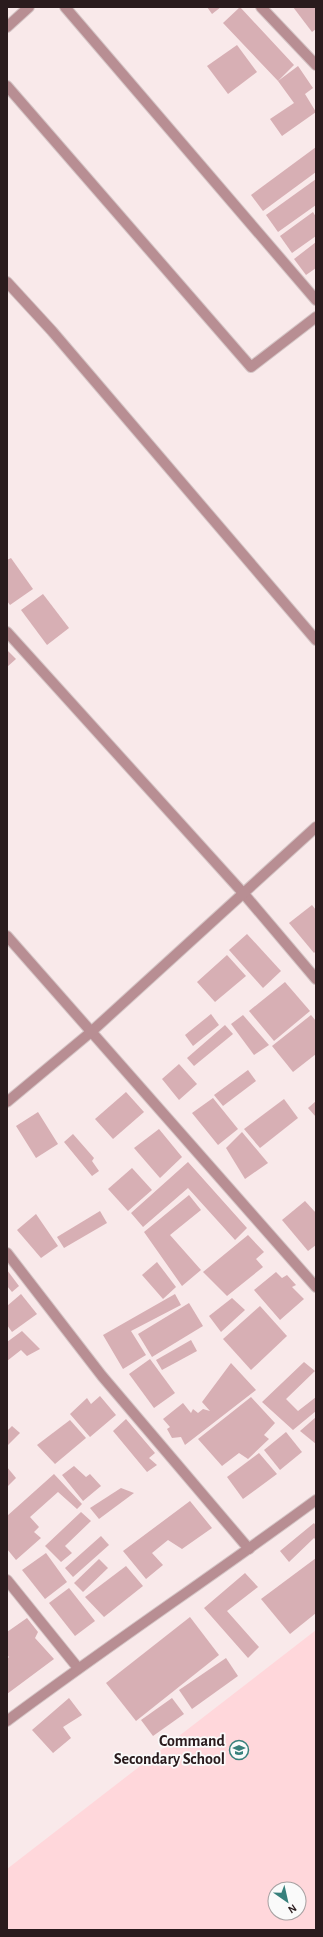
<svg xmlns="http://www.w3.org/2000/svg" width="323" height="1937" viewBox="0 0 323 1937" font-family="'Alegreya Sans',sans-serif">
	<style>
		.built { fill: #ffd7db; fill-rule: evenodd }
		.building { fill: #d7afb4 }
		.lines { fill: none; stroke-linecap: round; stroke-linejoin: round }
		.minor-casing { stroke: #d4c4c5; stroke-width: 12 }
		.minor { stroke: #b88e93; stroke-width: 10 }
		.labels { text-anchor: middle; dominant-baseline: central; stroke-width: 3.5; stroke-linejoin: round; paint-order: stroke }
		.poi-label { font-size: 16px; font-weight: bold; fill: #2a1b1d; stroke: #fafafa; text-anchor: end }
	</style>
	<rect width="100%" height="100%" fill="#f9e9ea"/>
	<path class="built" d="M316,1630V1930H7V1869ZM275,1889H299V1913H275Z"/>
	<g class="building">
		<path d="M207,7H221L212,14Z"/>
		<path d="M240,7L294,65L278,81L298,66L313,88L305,94L316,112L282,136L270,119L294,103L278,81L223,23Z"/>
		<path d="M293,7H316V29L312,32Z"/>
		<path d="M237,45L257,72L228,94L207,66Z"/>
		<path d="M316,147V172L263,211L251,195Z"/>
		<path d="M316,179V205L278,232L266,215Z"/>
		<path d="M313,212L316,217V236L292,253L280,236Z"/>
		<path d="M316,242V268L306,275L294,259Z"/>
		<path d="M11,558L33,589L10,605L7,601V560Z"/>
		<path d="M43,594L69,628L47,645L21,610Z"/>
		<path d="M7,650L16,659L7,667Z"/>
		<path d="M312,905L316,910V951L314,953L289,923Z"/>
		<path d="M247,934L281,971L263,988L229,950Z"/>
		<path d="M227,955L246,976L215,1002L197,982Z"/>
		<path d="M285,982L310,1011L274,1041L249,1011Z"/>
		<path d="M211,1014L219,1025L193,1046L185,1035Z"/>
		<path d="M243,1015L269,1045L254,1055L231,1024Z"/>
		<path d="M311,1015L316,1021V1054L293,1072L272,1046Z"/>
		<path d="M225,1025L233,1034L194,1066L187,1058Z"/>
		<path d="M179,1064L197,1084L179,1100L162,1079Z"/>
		<path d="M248,1070L256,1081L223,1106L214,1095Z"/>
		<path d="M126,1092L144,1112L113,1139L95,1119Z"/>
		<path d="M213,1098L238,1129L218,1145L192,1113Z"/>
		<path d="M284,1099L298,1118L260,1148L244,1129Z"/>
		<path d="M316,1101V1117L308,1108Z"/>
		<path d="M38,1112L58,1144L36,1158L16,1126Z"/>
		<path d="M159,1129L182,1157L160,1178L134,1148Z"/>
		<path d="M242,1132L268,1163L245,1179L226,1148Z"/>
		<path d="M73,1134L94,1158L92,1161L99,1171L92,1176L64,1142Z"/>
		<path d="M188,1162L247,1228L235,1240L188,1188L143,1227L131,1213Z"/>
		<path d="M132,1168L152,1190L128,1211L108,1189Z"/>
		<path d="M189,1195L201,1210L170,1235L201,1270L182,1286L144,1232Z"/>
		<path d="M305,1201L316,1213V1245L308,1251L282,1220Z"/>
		<path d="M100,1211L107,1223L64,1248L57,1237Z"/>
		<path d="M36,1214L58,1246L41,1258L17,1230Z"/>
		<path d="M248,1235L264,1252L256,1259L263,1267L227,1296L203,1272Z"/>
		<path d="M157,1262L176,1287L163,1299L142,1275Z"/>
		<path d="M7,1270L19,1286L12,1292L7,1286Z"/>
		<path d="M276,1272L282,1278L287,1275L296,1285L292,1287L304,1299L280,1320L254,1290Z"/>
		<path d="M21,1294L37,1314L12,1332L7,1325V1306Z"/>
		<path d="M175,1294L181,1305L131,1331L146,1355L123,1369L103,1335Z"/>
		<path d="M232,1298L245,1310L221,1332L209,1316Z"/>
		<path d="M189,1303L203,1326L152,1357L138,1334Z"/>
		<path d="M260,1306L287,1336L251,1370L223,1339Z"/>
		<path d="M22,1331L40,1349L27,1356L21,1350L7,1361V1342Z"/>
		<path d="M191,1340L197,1351L162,1370L156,1360Z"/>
		<path d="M150,1359L175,1393L154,1408L129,1374Z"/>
		<path d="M304,1362L315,1371L286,1399L298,1411L316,1397V1411L293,1430L262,1402Z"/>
		<path d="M231,1363L256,1390L185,1445L181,1437L172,1438L167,1429L170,1427L163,1419L183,1403L191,1413L193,1409L198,1413L203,1409L210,1411L202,1402Z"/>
		<path d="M100,1396L116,1415L90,1437L70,1414L87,1398L91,1404Z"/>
		<path d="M251,1397L275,1423L264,1435L269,1439L248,1459L239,1453L222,1466L198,1439Z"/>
		<path d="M316,1417V1444L300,1431Z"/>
		<path d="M126,1419L155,1453L149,1458L157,1465L147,1472L113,1431Z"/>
		<path d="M70,1420L86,1438L55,1464L37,1445Z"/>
		<path d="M12,1426L20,1433L7,1446V1431Z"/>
		<path d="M286,1432L302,1452L280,1470L264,1450Z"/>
		<path d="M259,1453L277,1474L243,1499L227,1477Z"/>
		<path d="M74,1466L86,1477L90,1474L101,1486L83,1501L62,1475Z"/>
		<path d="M7,1467L16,1478L7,1487Z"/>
		<path d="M54,1474L82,1504L77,1509L58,1492L30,1517L39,1527L34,1532L41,1538L16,1560L7,1549V1516Z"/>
		<path d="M121,1488L134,1493L99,1519L90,1508Z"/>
		<path d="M190,1501L212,1528L182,1549L168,1540L152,1553L163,1565L146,1579L123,1551Z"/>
		<path d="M81,1512L91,1521L65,1546L72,1553L61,1562L45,1546Z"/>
		<path d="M314,1523L316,1526V1540L314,1538L289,1562L280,1551Z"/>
		<path d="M101,1536L109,1545L73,1577L65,1568Z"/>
		<path d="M46,1553L67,1582L45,1599L22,1570Z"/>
		<path d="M316,1558V1613L290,1634L261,1599Z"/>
		<path d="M99,1559L108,1568L83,1592L74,1583Z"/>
		<path d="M126,1566L143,1586L104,1617L85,1597Z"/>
		<path d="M245,1573L258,1587L227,1611L259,1647L248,1658L204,1608Z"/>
		<path d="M69,1588L95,1621L75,1636L49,1603Z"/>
		<path d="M190,1617L219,1655L136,1721L106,1683Z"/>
		<path d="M27,1618L38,1632L35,1638L54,1659L7,1694V1659L9,1657L7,1655V1632Z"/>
		<path d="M226,1658L238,1676L192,1709L179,1690Z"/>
		<path d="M69,1698L82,1715L63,1727L71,1738L53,1753L32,1730Z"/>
		<path d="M172,1698L184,1714L153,1736L141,1720Z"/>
	</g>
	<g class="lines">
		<g class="minor-casing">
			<g id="minor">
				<path d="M65,7L316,300"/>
				<path d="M261,7L316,65"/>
				<path d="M7,27L29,7"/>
				<path d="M7,86L251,367L316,317"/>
				<path d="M7,282L52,331L316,640"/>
				<path d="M7,632L244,894L316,979"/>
				<path d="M7,936L316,1287"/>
				<path d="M7,1102L91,1032L316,827"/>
				<path d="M7,1253L102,1376L249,1549"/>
				<path d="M7,1580L78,1668"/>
				<path d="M7,1721C109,1645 214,1575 316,1500"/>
			</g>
		</g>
		<use href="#minor" class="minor"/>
	</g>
	<defs>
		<g id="school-ring" transform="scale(1)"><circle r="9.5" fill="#fafafa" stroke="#38807c" stroke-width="1.5"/><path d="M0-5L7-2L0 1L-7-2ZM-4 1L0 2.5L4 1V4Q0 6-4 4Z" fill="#38807c"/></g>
	</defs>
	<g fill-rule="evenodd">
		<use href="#school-ring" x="239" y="1750"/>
	</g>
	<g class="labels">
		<g class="poi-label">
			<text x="225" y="1741">Command<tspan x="225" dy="18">Secondary School</tspan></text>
		</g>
	</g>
	<rect width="323" height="1937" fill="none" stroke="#2a1b1d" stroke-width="16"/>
	<g transform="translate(287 1901) rotate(146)"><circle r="19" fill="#fafafa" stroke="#a7a1a2"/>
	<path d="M0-3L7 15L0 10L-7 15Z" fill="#38807c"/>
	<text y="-6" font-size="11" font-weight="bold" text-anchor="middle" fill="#2a1b1d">N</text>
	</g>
</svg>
